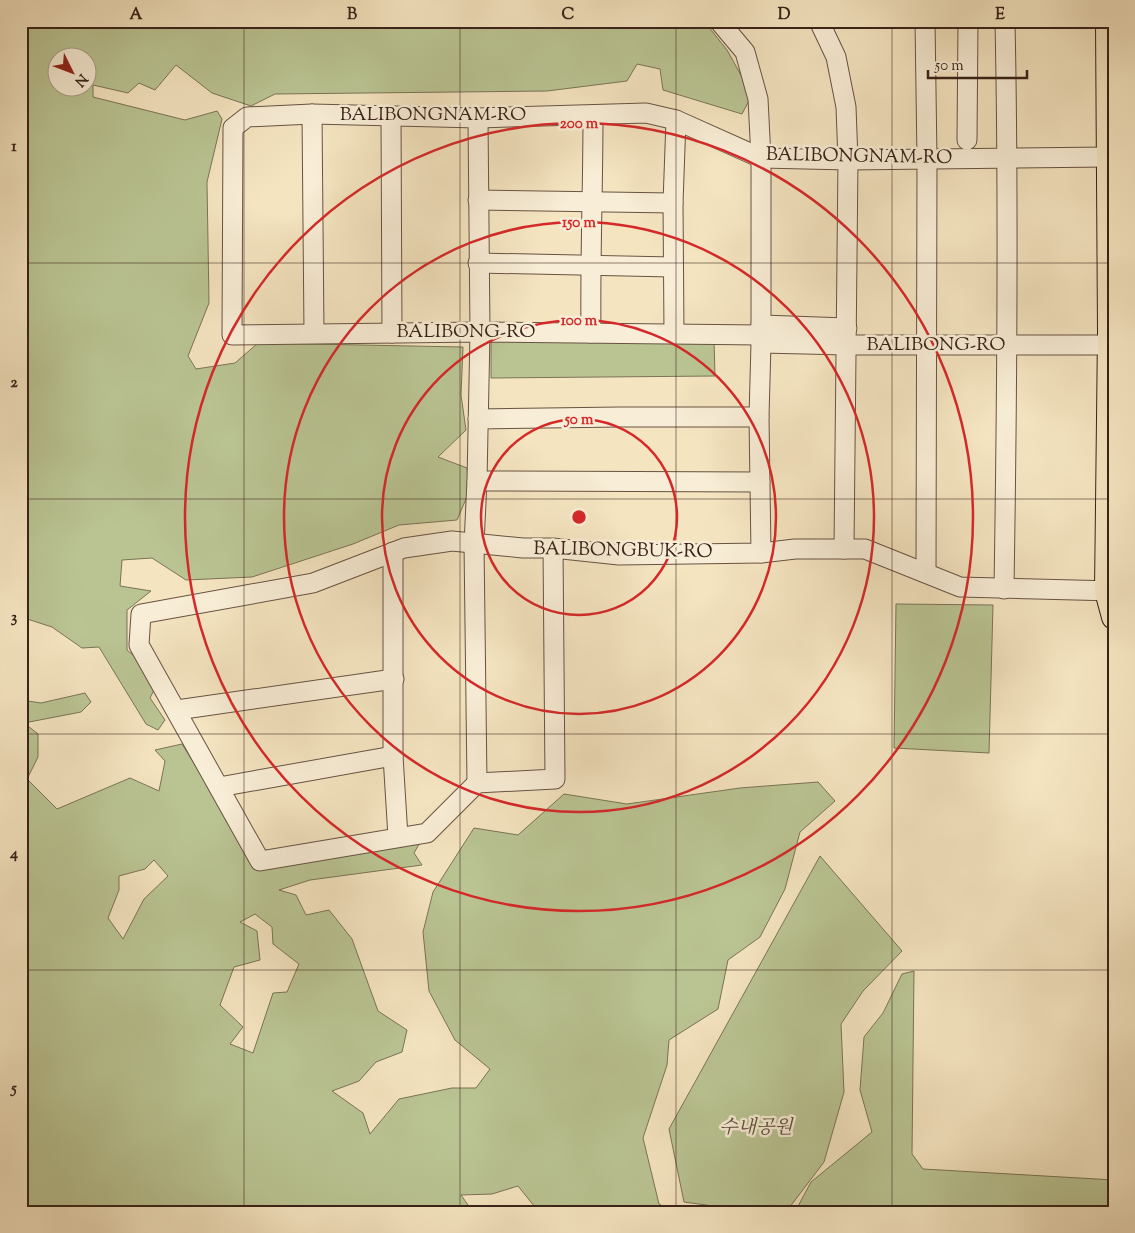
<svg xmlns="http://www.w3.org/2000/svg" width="1135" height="1233" viewBox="0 0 1135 1233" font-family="'Sorts Mill Goudy','Noto Serif KR',serif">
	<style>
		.green { fill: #bac493; stroke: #7a7356; fill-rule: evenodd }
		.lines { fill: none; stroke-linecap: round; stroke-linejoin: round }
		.minor-casing { stroke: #685243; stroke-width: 21 }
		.major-casing { stroke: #392219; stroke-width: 26 }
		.minor { stroke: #f8edd6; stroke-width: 19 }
		.major { stroke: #f4e4c0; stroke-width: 24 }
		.grid { fill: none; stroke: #392219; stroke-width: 1; stroke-opacity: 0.55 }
		.ring { fill: none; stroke: #d62828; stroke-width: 2.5 }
		.labels { text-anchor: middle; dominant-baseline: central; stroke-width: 5; stroke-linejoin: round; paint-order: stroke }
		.street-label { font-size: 19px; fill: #392219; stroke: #f8edd6 }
		.park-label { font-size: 19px; font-style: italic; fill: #594a38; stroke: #f8edd6 }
		.centre { fill: #d62828; stroke: #f8edd6; stroke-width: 2.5 }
		.ring-label { font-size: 15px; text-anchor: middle; font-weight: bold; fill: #d62828; stroke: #f8edd6; stroke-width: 5; stroke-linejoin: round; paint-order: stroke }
		.neatline { fill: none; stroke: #392219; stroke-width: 2 }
		.grid-label { font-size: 16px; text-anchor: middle; font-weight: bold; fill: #392219 }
	</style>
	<rect width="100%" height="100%" fill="#f4e4c0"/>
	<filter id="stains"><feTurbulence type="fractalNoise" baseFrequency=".004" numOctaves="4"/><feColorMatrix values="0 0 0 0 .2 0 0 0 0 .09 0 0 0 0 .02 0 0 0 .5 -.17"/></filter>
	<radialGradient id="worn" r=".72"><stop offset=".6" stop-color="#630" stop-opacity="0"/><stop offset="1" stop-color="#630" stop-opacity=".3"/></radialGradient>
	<g class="green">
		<path d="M21,21H704L727,50L752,95L742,114L663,90L660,69L637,64L627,81L547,91L275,94L251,106L212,93L176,65L155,90L139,83L128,93L93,85V97L185,120L217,111L222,119L207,182L209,303L188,356L196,369L235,363L258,343L463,347L461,395L466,430L438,457L467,468L469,492L457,520L399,525L353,544L252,577L186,580L152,558L122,560L120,586L151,591L127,610V650L160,678L150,698L165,720L158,730L146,724L99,647L82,648L52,627L21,617ZM58,58H88V88H58Z"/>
		<path d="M714,339L715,376L491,378V341Z"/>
		<path d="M896,604L993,605L989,753L894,748Z"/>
		<path d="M85,693L91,702L81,712L24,723L38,734V757L27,779L57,809L130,778L159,791L165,761L155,750L182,744L238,834L266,862L422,839L414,853L422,865L310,880L279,890L296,895L306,915L329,910L352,939L378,1011L407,1030L402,1052L376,1062L359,1081L332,1091L363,1113L370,1134L399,1099L452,1088H476L490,1069L455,1040L429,991L423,932L433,892L474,828L518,835L564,794L627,804L740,788L818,782L835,801L800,832L785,889L760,937L728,960L718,1009L669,1040L667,1065L643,1138L659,1204L673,1212H539L518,1186L492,1194L461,1195L473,1212H21V700L41,703ZM154,860L168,876L144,899L123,939L108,918L119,890V876L145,869ZM255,914L272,927L273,944L299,964L287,992L273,993L253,1053L230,1044L243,1027L220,1005L234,967L260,960L257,931L240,922Z"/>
		<path d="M820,856L902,951L863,991L841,1024L844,1092L824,1162L786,1212H757L684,1202L669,1129Z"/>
		<path d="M914,971L912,1154L923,1169L1114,1180V1212H795L811,1182L872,1132L860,1090L864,1037L883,1013L902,974Z"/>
	</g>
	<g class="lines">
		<g class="minor-casing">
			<g id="minor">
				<path d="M719,21L745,52L758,99L761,158V343L759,417L761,553"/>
				<path d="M819,21L836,57L846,107L848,160L844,549"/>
				<path d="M925,21L927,159L926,573"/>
				<path d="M312,114L314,333"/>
				<path d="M391,116L392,333"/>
				<path d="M967,140L968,21"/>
				<path d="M478,200L673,203"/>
				<path d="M478,263L672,267"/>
				<path d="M761,325L847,328"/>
				<path d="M591,333C590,260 593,188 593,115"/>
				<path d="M674,333L673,203L676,120"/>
				<path d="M761,335L480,332L232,335L233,128L247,117L312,114L478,118L646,113L676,120L761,158L848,160L1108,157"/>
				<path d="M761,343L846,345H1114"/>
				<path d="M478,419L620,417H759"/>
				<path d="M477,481L760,482"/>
				<path d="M553,548L555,779L477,783L427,833L260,861L139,645L141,614L313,583L404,548L452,541L523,548H553L619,555L761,553L795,549H865L960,587L1114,591"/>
				<path d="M393,552V756L398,837"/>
				<path d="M1004,589C1007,400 1009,211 1005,21"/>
				<path d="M177,710L394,679"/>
				<path d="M477,783L474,544L477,481L480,332L478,118"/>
				<path d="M219,787L393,756"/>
			</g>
		</g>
		<g class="major-casing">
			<path id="major" d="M1108,21L1110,332L1107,591L1114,617"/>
		</g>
		<use href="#minor" class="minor"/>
		<use href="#major" class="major"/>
	</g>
	<path class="grid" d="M244,21V1212M460,21V1212M676,21V1212M892,21V1212M21,263H1114M21,499H1114M21,734H1114M21,970H1114"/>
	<g class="ring">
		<circle cx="579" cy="517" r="98"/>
		<circle cx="579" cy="517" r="197"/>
		<circle cx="579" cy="517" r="295"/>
		<circle cx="579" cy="517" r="394"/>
	</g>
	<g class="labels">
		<g class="street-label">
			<text x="433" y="115">BALIBONGNAM-RO</text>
			<text transform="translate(859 157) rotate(1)">BALIBONGNAM-RO</text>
			<text x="466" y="332">BALIBONG-RO</text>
			<text x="936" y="345">BALIBONG-RO</text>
			<text transform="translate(623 551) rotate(1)">BALIBONGBUK-RO</text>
		</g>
		<g class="park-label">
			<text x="756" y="1128">수내공원</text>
		</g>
	</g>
	<circle cx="579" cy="517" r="8" class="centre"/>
	<g class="ring-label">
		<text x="579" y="128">200 m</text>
		<text x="579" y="227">150 m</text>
		<text x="579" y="325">100 m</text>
		<text x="579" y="424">50 m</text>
	</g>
	<rect width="1135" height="1233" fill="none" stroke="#f4e4c0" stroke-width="55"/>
	<g transform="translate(72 72) rotate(132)"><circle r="24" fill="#f8edd6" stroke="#ac9c8a"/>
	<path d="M0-4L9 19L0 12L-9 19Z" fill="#8f2418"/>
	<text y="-8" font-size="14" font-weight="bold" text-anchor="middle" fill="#392219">N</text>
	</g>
	<path d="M928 70v8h99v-8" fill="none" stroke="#392219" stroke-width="2.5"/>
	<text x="935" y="70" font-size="15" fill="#392219" stroke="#f8edd6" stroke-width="4" paint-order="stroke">50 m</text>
	<rect x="28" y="28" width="1080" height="1178" class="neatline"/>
	<g class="grid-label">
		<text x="136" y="19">A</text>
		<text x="352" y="19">B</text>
		<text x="568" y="19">C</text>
		<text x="784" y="19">D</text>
		<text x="1000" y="19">E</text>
		<text x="14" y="151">1</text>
		<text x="14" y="387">2</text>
		<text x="14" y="622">3</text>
		<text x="14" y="858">4</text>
		<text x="14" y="1093">5</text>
	</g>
	<rect width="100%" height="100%" filter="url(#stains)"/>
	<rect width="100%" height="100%" fill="url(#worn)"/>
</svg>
